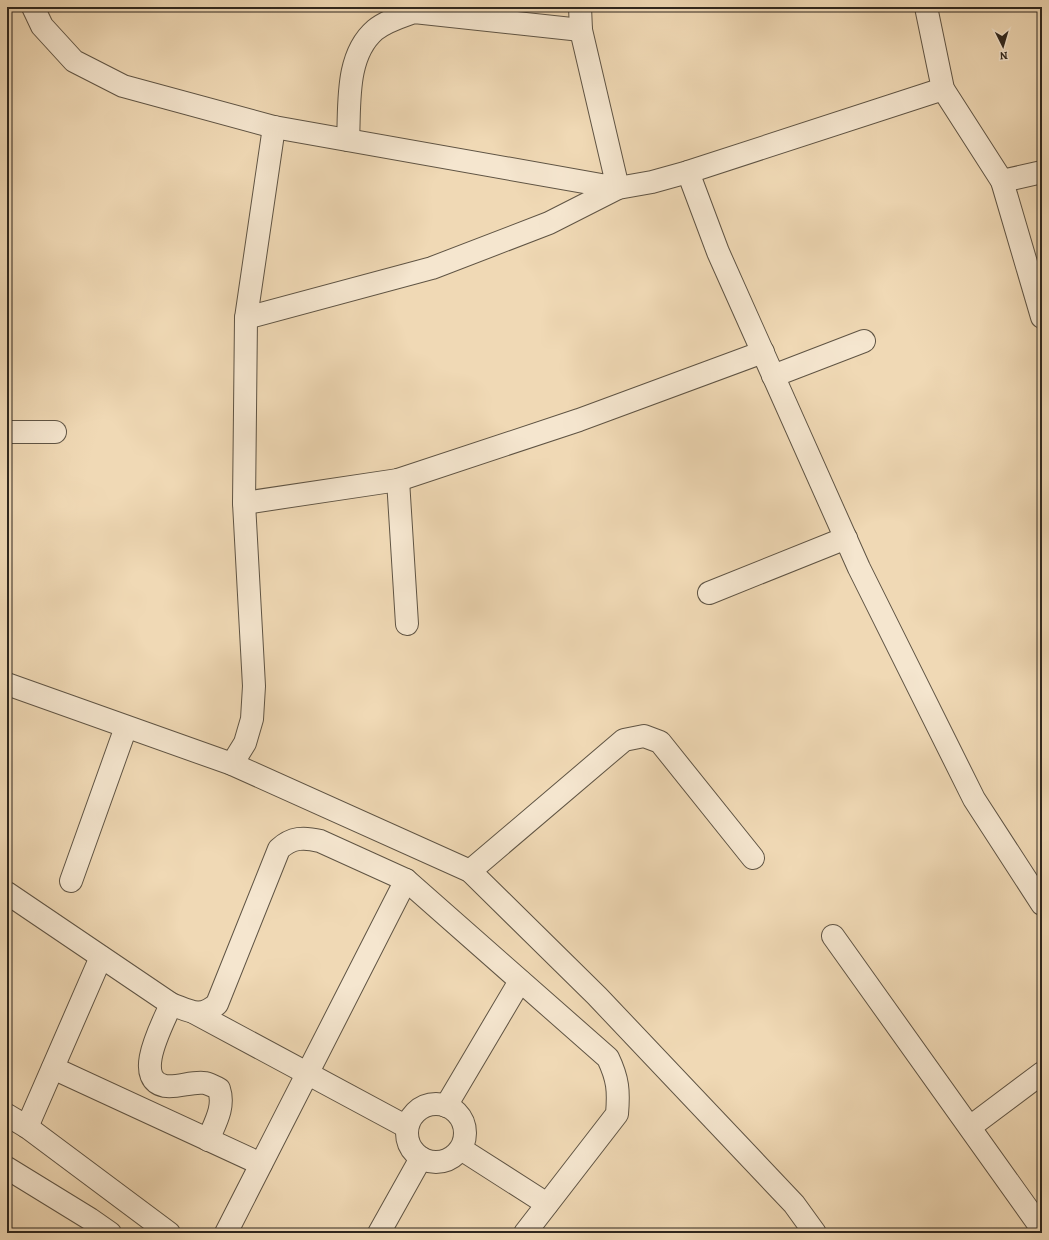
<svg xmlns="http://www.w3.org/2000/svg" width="1049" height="1240" viewBox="0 0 1049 1240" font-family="Alegreya,serif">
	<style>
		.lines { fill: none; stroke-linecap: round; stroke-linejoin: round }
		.minor-casing { stroke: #5f5444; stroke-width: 24 }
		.minor { stroke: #f5e6cf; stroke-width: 22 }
	</style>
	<rect width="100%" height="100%" fill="#f0d9b5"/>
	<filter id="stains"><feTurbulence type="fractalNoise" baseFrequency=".005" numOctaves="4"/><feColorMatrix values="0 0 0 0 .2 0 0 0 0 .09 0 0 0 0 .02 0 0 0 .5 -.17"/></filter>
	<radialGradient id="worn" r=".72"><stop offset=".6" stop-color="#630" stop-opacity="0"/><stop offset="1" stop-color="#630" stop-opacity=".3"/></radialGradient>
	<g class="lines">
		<g class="minor-casing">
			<g id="minor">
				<path d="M33,7L42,26L74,61L123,86L274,127L618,188L581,30L580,7"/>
				<path d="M926,7L943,89L1002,181L1042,317"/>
				<path d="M348,140C350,105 345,56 375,30C386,21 400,17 414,12L581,30"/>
				<path d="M688,172L718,252L859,568L974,799L1042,904"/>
				<path d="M1002,181L1042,172"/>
				<path d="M246,318L432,268L549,223L618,188L652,182L688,172L943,89"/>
				<path d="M773,376L864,341"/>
				<path d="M7,432H55"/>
				<path d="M398,480L407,624"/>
				<path d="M244,503L398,480L579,420L763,352"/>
				<path d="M709,593L846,538"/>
				<path d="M7,684L232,764L470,871L597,996L794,1204L815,1233"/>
				<path d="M232,764L245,743L252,719L254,686L244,503L246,318L274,127"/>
				<path d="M470,871L624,740L644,736L660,742L753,858"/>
				<path d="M71,881L126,727"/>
				<path d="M7,893L171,1004C190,1011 200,1019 217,1004L279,849C292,837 304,837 320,841L406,880L608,1058C618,1079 619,1091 617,1114L525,1233"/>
				<path d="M833,936L1042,1229"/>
				<path d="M171,1004C164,1022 131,1079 165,1086C178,1088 192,1081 205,1083C210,1084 215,1087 219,1089C225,1107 215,1123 208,1140"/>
				<path d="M195,1013L407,1127"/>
				<path d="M53,1068L261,1164"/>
				<circle cx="436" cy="1133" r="29"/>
				<path d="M446,1106L520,981"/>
				<path d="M7,1115L27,1127L169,1233"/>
				<path d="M27,1127L101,957"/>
				<path d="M970,1127L1042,1073"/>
				<path d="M461,1149L547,1204"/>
				<path d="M7,1168L90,1219L110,1233"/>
				<path d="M226,1233L406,880"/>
				<path d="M379,1233L421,1158"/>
			</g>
		</g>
		<use href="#minor" class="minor"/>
	</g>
	<rect width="1049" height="1240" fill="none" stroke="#f0d9b5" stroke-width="24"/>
	<rect x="8" y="8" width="1033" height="1224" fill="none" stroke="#2f271e" stroke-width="2"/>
	<rect x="12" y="12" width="1025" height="1216" fill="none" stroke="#2f271e"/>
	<g transform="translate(1003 46) rotate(175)" stroke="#f5e6cf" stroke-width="3" paint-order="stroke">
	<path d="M0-3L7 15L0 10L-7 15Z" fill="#2f271e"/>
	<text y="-6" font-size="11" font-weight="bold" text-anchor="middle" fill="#2f271e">N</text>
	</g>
	<rect width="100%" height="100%" filter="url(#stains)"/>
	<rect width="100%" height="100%" fill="url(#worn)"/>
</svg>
